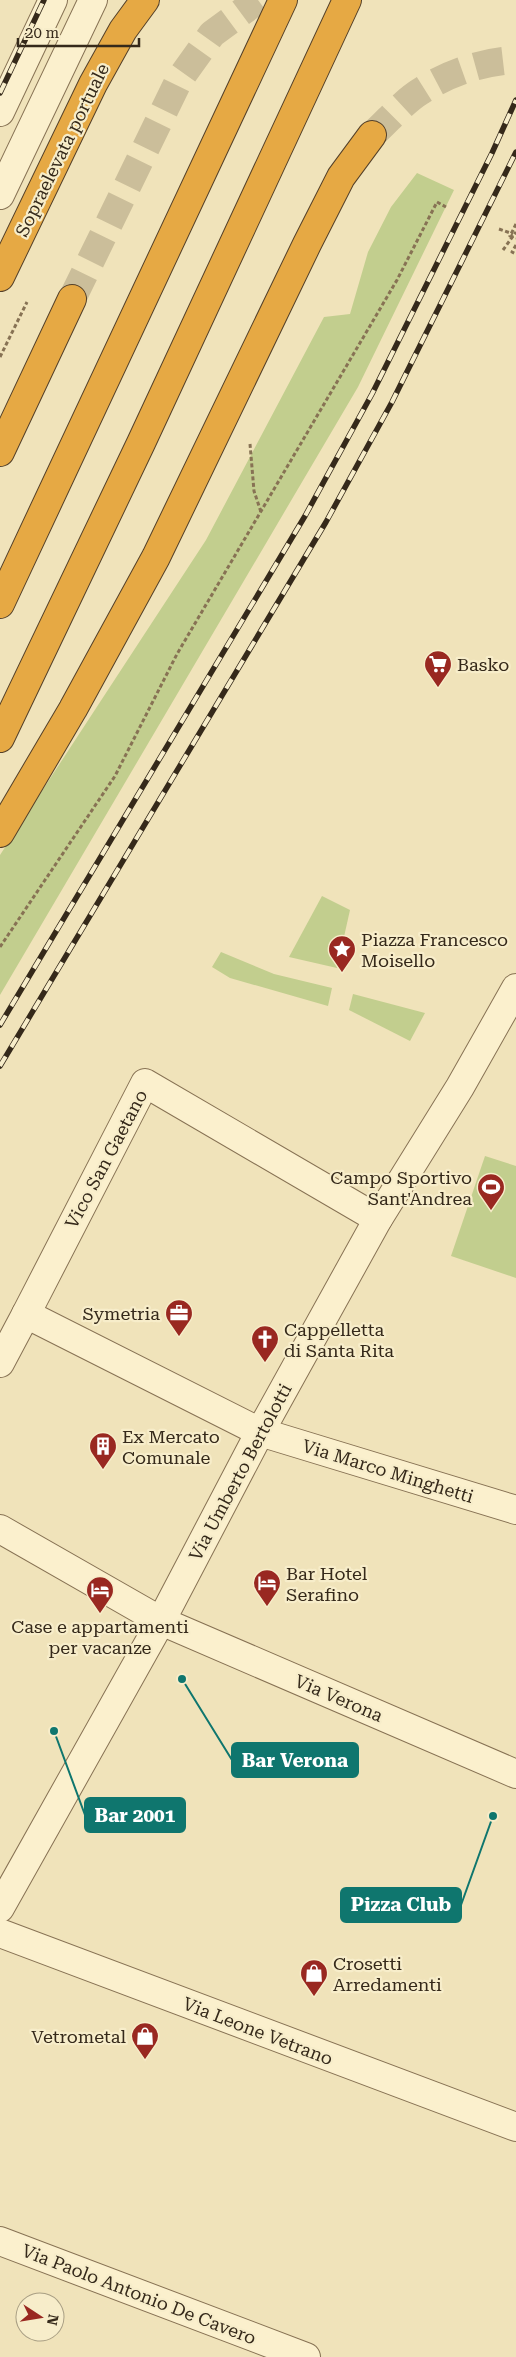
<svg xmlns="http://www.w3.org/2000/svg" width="516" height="2357" viewBox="0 0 516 2357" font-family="'Roboto Serif',serif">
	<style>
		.green { fill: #c2ce8e }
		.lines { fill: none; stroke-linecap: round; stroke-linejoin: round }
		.highway-tunnel { stroke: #cbbe9a; stroke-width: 28; stroke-dasharray: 28 14; stroke-linecap: butt }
		.minor-casing { stroke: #877254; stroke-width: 30 }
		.highway-casing { stroke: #544029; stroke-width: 30 }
		.path { stroke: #877254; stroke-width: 3; stroke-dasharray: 4 2.5; stroke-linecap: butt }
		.minor { stroke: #fbf0cd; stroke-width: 28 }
		.highway { stroke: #e6a944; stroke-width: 28 }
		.rail-casing { stroke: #35291a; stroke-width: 5.5 }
		.rail { stroke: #f7edca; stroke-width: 4; stroke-dasharray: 11; stroke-linecap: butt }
		.path-bridge { stroke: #877254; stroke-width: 3; stroke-dasharray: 4 2.5; stroke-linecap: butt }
		.labels { text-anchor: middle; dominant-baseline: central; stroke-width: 4.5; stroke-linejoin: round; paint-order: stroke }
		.street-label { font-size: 18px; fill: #35291a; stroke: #f7edca }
		.poi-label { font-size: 18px; fill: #35291a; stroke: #f7edca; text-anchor: start }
		.leader { fill: none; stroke: #0f766e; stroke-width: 2 }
		.callout-dot { fill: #0f766e; stroke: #f7edca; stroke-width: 2 }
		.callout { fill: #0f766e; stroke: #0f766e; stroke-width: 2 }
		.callout-label { font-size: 19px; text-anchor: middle; font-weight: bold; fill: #fff }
	</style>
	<rect width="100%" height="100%" fill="#f0e3ba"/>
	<g class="green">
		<path d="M417,173L454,190L358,387L0,995V855L206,540L324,317L350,314L368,252L391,207Z"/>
		<path d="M322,896L350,910L337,968L289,957Z"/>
		<path d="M221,952L274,974L332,988L328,1006L230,978L212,967Z"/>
		<path d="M353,994L425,1013L410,1041L349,1010Z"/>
		<path d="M485,1156L516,1166V1278L451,1256Z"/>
	</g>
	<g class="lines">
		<g class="highway-tunnel">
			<path d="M372,135C388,121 403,102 421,91C448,73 484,61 516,60"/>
			<path d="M72,299L179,80L212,34L258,0"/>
		</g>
		<g class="minor-casing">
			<g id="minor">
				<path d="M0,112L53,0"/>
				<path d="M0,195L93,0"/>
				<path d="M26,1314L145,1083L378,1219"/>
				<path d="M0,1363L26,1314L260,1432L516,1510"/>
				<path d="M0,1529L161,1621L516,1774"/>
				<path d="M0,1908L161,1621L260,1432L378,1219L460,1087L516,988"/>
				<path d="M0,1933L516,2127"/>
				<path d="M0,2241L306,2357"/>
			</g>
		</g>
		<g class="highway-casing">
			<g id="highway">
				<path d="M0,277L93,84L123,30L145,0"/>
				<path d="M0,452L72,299"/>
				<path d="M0,604L283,0"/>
				<path d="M0,738L141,443L347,0"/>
				<path d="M0,833L73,709L156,557L307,244L341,177L372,135"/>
			</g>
		</g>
		<g class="path">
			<path d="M499,229L513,234"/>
			<path d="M516,245L512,252L516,254"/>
			<path d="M503,250L516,232"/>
			<path d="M0,357L27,302"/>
			<path d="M250,444L254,491L261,512"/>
			<path d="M0,947L115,776L177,654L397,280L437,202L446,207"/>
		</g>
		<use href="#minor" class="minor"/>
		<use href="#highway" class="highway"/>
		<g class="rail-casing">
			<g id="rail">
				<path d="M0,93L44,0"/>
				<path d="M0,1025L305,516L372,394L492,153L516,100"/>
				<path d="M0,1066L326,522L392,402L516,152"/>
			</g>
		</g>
		<use href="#rail" class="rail"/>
		<path class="path-bridge" d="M516,224L510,236L516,238"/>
	</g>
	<defs>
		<g id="supermarket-pin" transform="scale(1.4375)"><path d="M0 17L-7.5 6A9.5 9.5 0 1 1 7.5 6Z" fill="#992821" stroke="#f7edca"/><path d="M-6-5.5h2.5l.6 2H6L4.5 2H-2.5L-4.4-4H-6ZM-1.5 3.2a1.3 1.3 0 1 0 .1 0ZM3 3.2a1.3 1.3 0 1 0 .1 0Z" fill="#fff"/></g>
		<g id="sight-pin" transform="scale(1.4375)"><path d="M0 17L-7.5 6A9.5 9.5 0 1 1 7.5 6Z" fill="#992821" stroke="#f7edca"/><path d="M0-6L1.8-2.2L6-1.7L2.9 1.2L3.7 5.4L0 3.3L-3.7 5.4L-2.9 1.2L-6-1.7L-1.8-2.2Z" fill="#fff"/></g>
		<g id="stadium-pin" transform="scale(1.4375)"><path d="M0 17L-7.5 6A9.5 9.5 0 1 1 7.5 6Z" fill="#992821" stroke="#f7edca"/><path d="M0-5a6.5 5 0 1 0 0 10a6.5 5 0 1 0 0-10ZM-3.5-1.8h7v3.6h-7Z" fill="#fff"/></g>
		<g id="office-pin" transform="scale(1.4375)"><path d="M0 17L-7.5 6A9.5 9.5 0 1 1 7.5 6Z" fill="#992821" stroke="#f7edca"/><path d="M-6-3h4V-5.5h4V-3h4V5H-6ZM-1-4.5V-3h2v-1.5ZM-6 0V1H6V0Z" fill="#fff"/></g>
		<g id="church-pin" transform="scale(1.4375)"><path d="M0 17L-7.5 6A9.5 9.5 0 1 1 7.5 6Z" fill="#992821" stroke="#f7edca"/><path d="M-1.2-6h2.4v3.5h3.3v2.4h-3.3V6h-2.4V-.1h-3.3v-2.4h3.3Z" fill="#fff"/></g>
		<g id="building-pin" transform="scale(1.4375)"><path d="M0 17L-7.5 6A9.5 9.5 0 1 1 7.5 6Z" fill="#992821" stroke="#f7edca"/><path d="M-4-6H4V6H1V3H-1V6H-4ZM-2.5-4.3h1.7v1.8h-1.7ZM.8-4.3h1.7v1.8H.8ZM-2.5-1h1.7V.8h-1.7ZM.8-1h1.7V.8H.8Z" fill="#fff"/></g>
		<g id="hotel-pin" transform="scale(1.4375)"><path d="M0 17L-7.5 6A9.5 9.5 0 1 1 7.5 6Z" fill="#992821" stroke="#f7edca"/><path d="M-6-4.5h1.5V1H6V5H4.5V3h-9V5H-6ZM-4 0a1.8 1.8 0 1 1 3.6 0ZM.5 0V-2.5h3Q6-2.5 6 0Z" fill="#fff"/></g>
		<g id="shop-pin" transform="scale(1.4375)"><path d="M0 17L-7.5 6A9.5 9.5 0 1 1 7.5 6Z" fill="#992821" stroke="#f7edca"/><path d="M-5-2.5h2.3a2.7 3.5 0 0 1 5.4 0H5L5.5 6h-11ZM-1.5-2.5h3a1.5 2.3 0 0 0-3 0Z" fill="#fff"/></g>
	</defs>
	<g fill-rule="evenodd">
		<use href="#supermarket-pin" x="438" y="664"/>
		<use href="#sight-pin" x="342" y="949"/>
		<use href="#stadium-pin" x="491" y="1187"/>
		<use href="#office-pin" x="179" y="1313"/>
		<use href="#church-pin" x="265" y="1339"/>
		<use href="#building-pin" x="103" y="1446"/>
		<use href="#hotel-pin" x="267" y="1583"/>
		<use href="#hotel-pin" x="100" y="1590"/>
		<use href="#shop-pin" x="314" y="1973"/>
		<use href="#shop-pin" x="145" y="2036"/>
	</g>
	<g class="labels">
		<g class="street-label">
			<text transform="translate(62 150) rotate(-64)">Sopraelevata portuale</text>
			<text transform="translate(106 1159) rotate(-62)">Vico San Gaetano</text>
			<text transform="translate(388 1471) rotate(17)">Via Marco Minghetti</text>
			<text transform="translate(240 1472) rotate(-62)">Via Umberto Bertolotti</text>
			<text transform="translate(339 1698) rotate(23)">Via Verona</text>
			<text transform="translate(258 2031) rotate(21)">Via Leone Vetrano</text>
			<text transform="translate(139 2294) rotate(21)">Via Paolo Antonio De Cavero</text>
		</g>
		<g class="poi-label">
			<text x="457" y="664">Basko</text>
			<text x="361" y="939">Piazza Francesco<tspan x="361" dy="21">Moisello</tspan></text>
			<text x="472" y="1177" text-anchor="end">Campo Sportivo<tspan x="472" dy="21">Sant'Andrea</tspan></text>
			<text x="160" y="1313" text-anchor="end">Symetria</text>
			<text x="284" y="1329">Cappelletta<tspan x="284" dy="21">di Santa Rita</tspan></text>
			<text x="122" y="1436">Ex Mercato<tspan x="122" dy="21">Comunale</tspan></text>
			<text x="286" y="1573">Bar Hotel<tspan x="286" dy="21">Serafino</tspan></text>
			<text x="100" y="1626" text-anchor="middle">Case e appartamenti<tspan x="100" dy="21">per vacanze</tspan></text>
			<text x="333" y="1963">Crosetti<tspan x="333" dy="21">Arredamenti</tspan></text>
			<text x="126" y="2036" text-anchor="end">Vetrometal</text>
		</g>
	</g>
	<path class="leader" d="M182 1679L232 1760M54 1731L85 1815M493 1816L461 1905"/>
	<g class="callout-dot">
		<circle cx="182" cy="1679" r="5"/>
		<circle cx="54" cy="1731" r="5"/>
		<circle cx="493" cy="1816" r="5"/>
	</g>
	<g class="callout">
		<rect x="232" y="1743" width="126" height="34" rx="5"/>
		<rect x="85" y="1798" width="100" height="34" rx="5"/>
		<rect x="341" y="1888" width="120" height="34" rx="5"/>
	</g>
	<g class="callout-label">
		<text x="295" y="1767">Bar Verona</text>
		<text x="135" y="1822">Bar 2001</text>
		<text x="401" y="1911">Pizza Club</text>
	</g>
	<g transform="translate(40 2317) rotate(102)"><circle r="24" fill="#f7edca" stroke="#a99f84"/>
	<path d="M0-4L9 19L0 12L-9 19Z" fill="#992821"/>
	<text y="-8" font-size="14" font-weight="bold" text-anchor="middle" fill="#35291a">N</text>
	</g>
	<path d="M18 38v8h121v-8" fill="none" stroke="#35291a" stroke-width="2.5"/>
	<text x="25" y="38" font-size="15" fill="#35291a" stroke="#f7edca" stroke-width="4" paint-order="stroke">20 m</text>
</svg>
